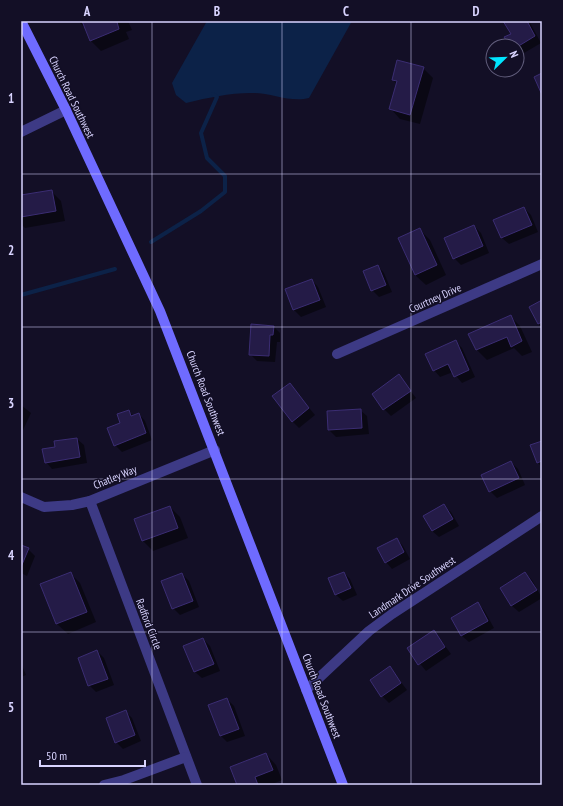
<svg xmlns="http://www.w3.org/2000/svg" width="563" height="806" viewBox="0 0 563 806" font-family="'PT Sans Narrow',sans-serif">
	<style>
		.water { fill: #0c2248 }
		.shadow { fill: #0007 }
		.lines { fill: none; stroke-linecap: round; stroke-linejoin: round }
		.stream { stroke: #0c2248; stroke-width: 4 }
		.building { fill: #241b47; stroke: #3b2d73 }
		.street { stroke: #3d3a85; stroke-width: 10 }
		.secondary { stroke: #6f6bff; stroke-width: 10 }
		.grid { fill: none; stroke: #d9d4ff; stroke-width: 1; stroke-opacity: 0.55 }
		.labels { text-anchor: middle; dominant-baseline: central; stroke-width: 3; stroke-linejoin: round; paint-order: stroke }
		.street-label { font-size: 11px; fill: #d9d4ff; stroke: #130f26 }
		.neatline { fill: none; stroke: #d9d4ff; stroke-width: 1.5 }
		.grid-label { font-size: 13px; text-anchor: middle; font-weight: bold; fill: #d9d4ff }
	</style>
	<rect width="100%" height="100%" fill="#130f26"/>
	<path class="water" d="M207,21H352L309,98C290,103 270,92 251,93C230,93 206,98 186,103L176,95L172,83Z"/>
	<g class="shadow">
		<path d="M78,21H128L132,30L126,32L129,39L101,51L91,41L86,29Z"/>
		<path d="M505,21H529L541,43L519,56L517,53V46L512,34Z"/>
		<path d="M423,68L433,78L420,124L400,119L390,108L397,84L393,80Z"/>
		<path d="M51,191L61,201L65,221L25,228L21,224V196Z"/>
		<path d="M524,208L531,215L538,232L509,244L502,238L495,221Z"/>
		<path d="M474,226L481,233L489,253L461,265L454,258L446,239Z"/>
		<path d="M420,230L430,240L446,275L426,285L415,275Z"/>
		<path d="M378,266L384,273L392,292L379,297L372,290Z"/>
		<path d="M312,280L318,287L326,307L301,317L294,310L286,289Z"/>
		<path d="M542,301V327L538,324Z"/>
		<path d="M510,316L520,326L532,352L522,356L514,348L487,360L477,350L470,334Z"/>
		<path d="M274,327L280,333V342H277L275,362L257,361L250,354Z"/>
		<path d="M455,341L462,348L475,377L462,383L453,372L440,377L434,370Z"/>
		<path d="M399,376L416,398L391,416L384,409Z"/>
		<path d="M289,384L315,415L299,428L292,421Z"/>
		<path d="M21,405L31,413L23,430L21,429Z"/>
		<path d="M360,410L367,416L369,434L336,437L329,430L328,412Z"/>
		<path d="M128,411L134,416L139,414L145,421L152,440L122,452L115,445L121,423Z"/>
		<path d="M77,439L84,445L87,463L52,469L46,462L56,448Z"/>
		<path d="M542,442V467L538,463Z"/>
		<path d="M511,462L518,469L525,485L497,498L490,491Z"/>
		<path d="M444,506L451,512L459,526L439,537L432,531Z"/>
		<path d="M170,507L180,517L188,538L153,551L143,541Z"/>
		<path d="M397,539L403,546L410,559L392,569L386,562Z"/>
		<path d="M21,546L28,549L35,556L27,576L21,573Z"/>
		<path d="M70,573L80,583L96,622L68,634L57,624L42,584Z"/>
		<path d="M344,573L350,579L357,595L343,601L336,595L329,579Z"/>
		<path d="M525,573L532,580L542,598L519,612L512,606L501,588Z"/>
		<path d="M182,574L189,581L199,607L180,615L173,608Z"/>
		<path d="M478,604L484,610L494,628L469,642L462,636L452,618Z"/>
		<path d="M434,631L451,654L426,671L408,649Z"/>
		<path d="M203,639L210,646L220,671L202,678L195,672L185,646Z"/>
		<path d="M97,651L104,658L114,685L96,692L89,685Z"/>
		<path d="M21,663L26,675L21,677Z"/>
		<path d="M390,668L407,690L389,703L382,696Z"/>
		<path d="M227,699L234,706L245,736L227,742L220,735Z"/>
		<path d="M125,711L132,718L141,741L123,749L116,742Z"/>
		<path d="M266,754L276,765L282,780L270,785H239Z"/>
	</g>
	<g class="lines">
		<g class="stream">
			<path d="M151,242L201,211L225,192V176L207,158L201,133L217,97L213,94"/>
			<path d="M21,295L115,269"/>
		</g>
	</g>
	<g class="building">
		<path d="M82,21H119L117,22L119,29L90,41Z"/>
		<path d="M503,21H527L535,36L517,47L510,46L504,37L511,34Z"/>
		<path d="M397,60L424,67L410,115L389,109L397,81L392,80Z"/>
		<path d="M542,73V95L534,77Z"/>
		<path d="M52,190L56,211L21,217V195Z"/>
		<path d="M524,207L532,225L501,238L493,220Z"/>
		<path d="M474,225L483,246L453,259L444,238Z"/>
		<path d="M420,228L437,265L415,275L398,238Z"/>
		<path d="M378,265L386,285L371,291L363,271Z"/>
		<path d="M312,279L320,300L293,310L285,289Z"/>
		<path d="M542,300V322L538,324L529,307Z"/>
		<path d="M511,315L522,341L511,347L507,337L476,350L468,334Z"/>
		<path d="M251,324L274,326L273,335H270L269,356L249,355Z"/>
		<path d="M456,340L469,370L454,377L448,364L433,371L425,354Z"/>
		<path d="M399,374L411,391L383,410L372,394Z"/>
		<path d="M290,383L309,408L292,422L272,396Z"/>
		<path d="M361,409L362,428L328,430L327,411Z"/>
		<path d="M129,410L131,416L139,413L146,433L114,446L107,428L120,423L117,414Z"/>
		<path d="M77,438L80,457L45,463L42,449L55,447L54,441Z"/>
		<path d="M542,441V461L537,463L530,445Z"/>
		<path d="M511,461L519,478L489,492L481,475Z"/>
		<path d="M444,504L453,519L432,531L423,516Z"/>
		<path d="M170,506L178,528L142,541L134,519Z"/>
		<path d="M397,538L404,552L385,563L377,548Z"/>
		<path d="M21,545L29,548L21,567Z"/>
		<path d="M71,572L87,612L56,624L40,584Z"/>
		<path d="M344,572L351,588L335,595L328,578Z"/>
		<path d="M525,572L537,590L511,606L500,588Z"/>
		<path d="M182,573L193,601L172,609L161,581Z"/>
		<path d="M478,602L488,621L461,636L451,618Z"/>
		<path d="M434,630L445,647L418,665L407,648Z"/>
		<path d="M203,638L214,664L194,672L183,646Z"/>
		<path d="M97,650L108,679L88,686L78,658Z"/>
		<path d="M390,666L401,683L381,697L370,680Z"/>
		<path d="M227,698L239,729L220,736L208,705Z"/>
		<path d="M126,710L135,735L115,743L106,718Z"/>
		<path d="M266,753L273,770L255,777L258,785H237L230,767Z"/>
	</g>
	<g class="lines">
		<g class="street">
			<path d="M21,132L66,110"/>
			<path d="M337,354L542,264"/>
			<path d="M21,497L44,507L72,505L90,501L215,450"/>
			<path d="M90,501L197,785"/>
			<path d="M306,690L369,631L392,614L542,516"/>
			<path d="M104,785L124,780L186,757"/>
		</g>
		<path class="secondary" d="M21,21L66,110L160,311L343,785"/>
	</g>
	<path class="grid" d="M152,21V785M282,21V785M411,21V785M21,174H542M21,327H542M21,479H542M21,632H542"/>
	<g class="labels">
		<g class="street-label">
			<text transform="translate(72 97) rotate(64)">Church Road Southwest</text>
			<text transform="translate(435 298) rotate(-24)">Courtney Drive</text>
			<text transform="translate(206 393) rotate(69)">Church Road Southwest</text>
			<text transform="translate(115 477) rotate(-22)">Chatley Way</text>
			<text transform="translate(412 587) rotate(-34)">Landmark Drive Southwest</text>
			<text transform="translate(149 624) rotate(69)">Radford Circle</text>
			<text transform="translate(322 696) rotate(69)">Church Road Southwest</text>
		</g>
	</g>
	<rect width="563" height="806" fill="none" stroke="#130f26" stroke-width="44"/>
	<g transform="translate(505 58) rotate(67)"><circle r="19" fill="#130f26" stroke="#625e7d"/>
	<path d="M0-3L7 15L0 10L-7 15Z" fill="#00e5ff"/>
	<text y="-6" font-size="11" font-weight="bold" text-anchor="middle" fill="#d9d4ff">N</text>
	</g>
	<path d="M40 760v6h105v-6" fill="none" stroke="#d9d4ff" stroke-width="2"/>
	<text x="46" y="760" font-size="12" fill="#d9d4ff" stroke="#130f26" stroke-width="3" paint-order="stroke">50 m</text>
	<rect x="22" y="22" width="519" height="762" class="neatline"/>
	<g class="grid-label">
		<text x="87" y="16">A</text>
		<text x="217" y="16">B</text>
		<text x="346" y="16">C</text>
		<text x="476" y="16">D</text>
		<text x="11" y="103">1</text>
		<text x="11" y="255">2</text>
		<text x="11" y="408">3</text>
		<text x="11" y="560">4</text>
		<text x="11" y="712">5</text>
	</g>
</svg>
